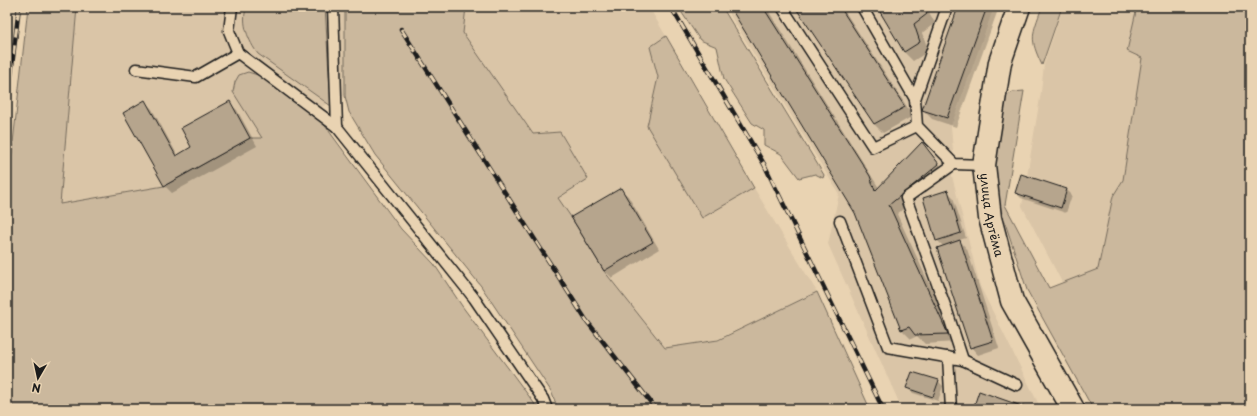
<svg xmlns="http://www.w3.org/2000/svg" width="1257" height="416" viewBox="0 0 1257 416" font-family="'Playpen Sans',sans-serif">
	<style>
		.built { fill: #dac5a7 }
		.green { fill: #cbb89d; stroke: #746a5c }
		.shadow { fill: #0003 }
		.building { fill: #b6a58d; stroke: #1c1c1c }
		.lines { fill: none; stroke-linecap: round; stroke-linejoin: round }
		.service-casing { stroke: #1c1c1c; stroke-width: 13 }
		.tertiary-casing { stroke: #1c1c1c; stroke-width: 25 }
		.service { stroke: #e9d3b2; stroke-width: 10 }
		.tertiary { stroke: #e9d3b2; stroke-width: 22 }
		.rail-casing { stroke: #1c1c1c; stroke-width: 4.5 }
		.rail { stroke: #e9d3b2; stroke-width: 3; stroke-dasharray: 9; stroke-linecap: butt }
		.labels { text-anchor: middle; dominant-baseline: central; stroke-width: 3.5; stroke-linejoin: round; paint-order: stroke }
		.street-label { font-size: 12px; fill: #1c1c1c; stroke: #e9d3b2 }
	</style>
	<rect width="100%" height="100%" fill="#e9d3b2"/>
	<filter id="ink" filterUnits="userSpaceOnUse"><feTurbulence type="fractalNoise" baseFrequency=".025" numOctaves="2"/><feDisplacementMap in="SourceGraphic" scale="8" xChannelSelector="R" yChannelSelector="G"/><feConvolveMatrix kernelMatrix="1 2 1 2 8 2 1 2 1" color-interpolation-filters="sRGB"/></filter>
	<g filter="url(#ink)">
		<g class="built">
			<path d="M77,7H649L754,188L817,292L774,313L713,341L665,348L604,271L571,217L558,198L588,178L560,132L533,134L463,33L262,138H250L164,186L60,204Z"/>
			<path d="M725,7H994L951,126L954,164L952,176L980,286L1041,409H902L828,244L839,194Z"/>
			<path d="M1063,7H1152L1156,60L1113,269L1065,288L1022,206L1041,92L1044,64Z"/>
		</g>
		<g class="green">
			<path d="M28,7H77L60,204L164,186L250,138H262L233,92L235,82L239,75L248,72L261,76L323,123L401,229L434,264L462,306L534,403L537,409H7V197Z"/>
			<path d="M247,7H325L331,106L258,54C249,42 240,22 247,7Z"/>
			<path d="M345,7H466L463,33L533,134L560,132L588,179L558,198L571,217L604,271L665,348L718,340L817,292L870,409H558L551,391L481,286L375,155L349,112L345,96Z"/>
			<path d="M678,7H722L824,175L823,178L815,174L799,178L781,154L764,145V130L752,123L724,79L717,47L700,40Z"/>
			<path d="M1042,7H1062L1042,65C1029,38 1032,35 1042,7Z"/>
			<path d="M1137,7H1250V409H1093L1027,290L994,189L996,115L1004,97L1013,92L1024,91L1005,205L1049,288L1098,269L1113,196L1123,180L1142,58L1127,51Z"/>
			<path d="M666,36L754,188L702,218L647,126L658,77L650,47Z"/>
		</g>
		<g class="shadow">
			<path d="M731,7H766L879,188L922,144L931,153L947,174L897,214L956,342L925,344L917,336L911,339L902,330L856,212Z"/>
			<path d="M796,7H842L913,116L883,133L874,124Z"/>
			<path d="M878,7H926L935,23L922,33L929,51L913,61L904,52Z"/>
			<path d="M959,7H999L956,127L932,119L923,110Z"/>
			<path d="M145,102L152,109L178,156L193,148L229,103L237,110L257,146L172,193L165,186Z"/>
			<path d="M620,189L628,196L659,249L612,278L604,270Z"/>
			<path d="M1067,190L1072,195L1066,213L1021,198L1016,193Z"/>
			<path d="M948,192L953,197L966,238L959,240L967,249L999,348L978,355L971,347L944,247L937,240Z"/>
			<path d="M938,381L943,386L938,401L913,393L907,388Z"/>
		</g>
		<g class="building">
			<path d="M730,7H763L870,176L875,191L922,142L939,164L889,205L948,334L915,335L909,327L901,330L855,213Z"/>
			<path d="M795,7H840L905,107L874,124Z"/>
			<path d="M877,7H923L927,14L914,24L920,42L904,52Z"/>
			<path d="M958,7H987L947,118L922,110Z"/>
			<path d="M145,100L176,156L191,147L181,128L230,101L250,138L164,186L123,113Z"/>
			<path d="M1021,174L1067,189L1061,208L1015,193Z"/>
			<path d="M621,188L653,242L604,271L571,217Z"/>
			<path d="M948,190L961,233L936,241L923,198Z"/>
			<path d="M960,240L993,341L970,348L937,248Z"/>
			<path d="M912,372L939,380L933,397L906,388Z"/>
			<path d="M979,391L1030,409H973Z"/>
		</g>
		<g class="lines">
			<g class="service-casing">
				<g id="service">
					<path d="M232,7L229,31L238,53"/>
					<path d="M333,7L337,127"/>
					<path d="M782,7L873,147L917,126"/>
					<path d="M862,7L915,99"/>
					<path d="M947,7L915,99L917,126L954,164L984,165"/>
					<path d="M136,69L196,77L238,53L337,127L474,298L543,399L547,409"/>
					<path d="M840,221L888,347L963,360L947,311L906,198L954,164"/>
					<path d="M948,357L951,409"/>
					<path d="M963,360L1017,385"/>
				</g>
			</g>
			<g class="tertiary-casing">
				<g id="tertiary">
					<path id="s1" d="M1019,7L1000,62L984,165L990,218L1012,301L1073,409"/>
				</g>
			</g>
			<use href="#service" class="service"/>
			<use href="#tertiary" class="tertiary"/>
			<g class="rail-casing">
				<g id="rail">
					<path d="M671,7L764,164L883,409"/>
					<path d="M401,29L586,320L656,409"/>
					<path d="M7,108L19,7"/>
				</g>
			</g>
			<use href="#rail" class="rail"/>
		</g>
	</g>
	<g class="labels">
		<g class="street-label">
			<text stroke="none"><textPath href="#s1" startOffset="213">улица Артёма</textPath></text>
		</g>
	</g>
	<rect width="1257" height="416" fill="none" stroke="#e9d3b2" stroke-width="24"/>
	<rect x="12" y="12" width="1233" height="392" fill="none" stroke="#1c1c1c" stroke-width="1.5" filter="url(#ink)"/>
	<g transform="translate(38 378) rotate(189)" stroke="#e9d3b2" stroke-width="3" paint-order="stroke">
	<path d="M0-3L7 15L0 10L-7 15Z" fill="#1c1c1c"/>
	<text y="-6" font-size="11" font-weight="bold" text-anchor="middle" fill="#1c1c1c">N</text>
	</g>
</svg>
